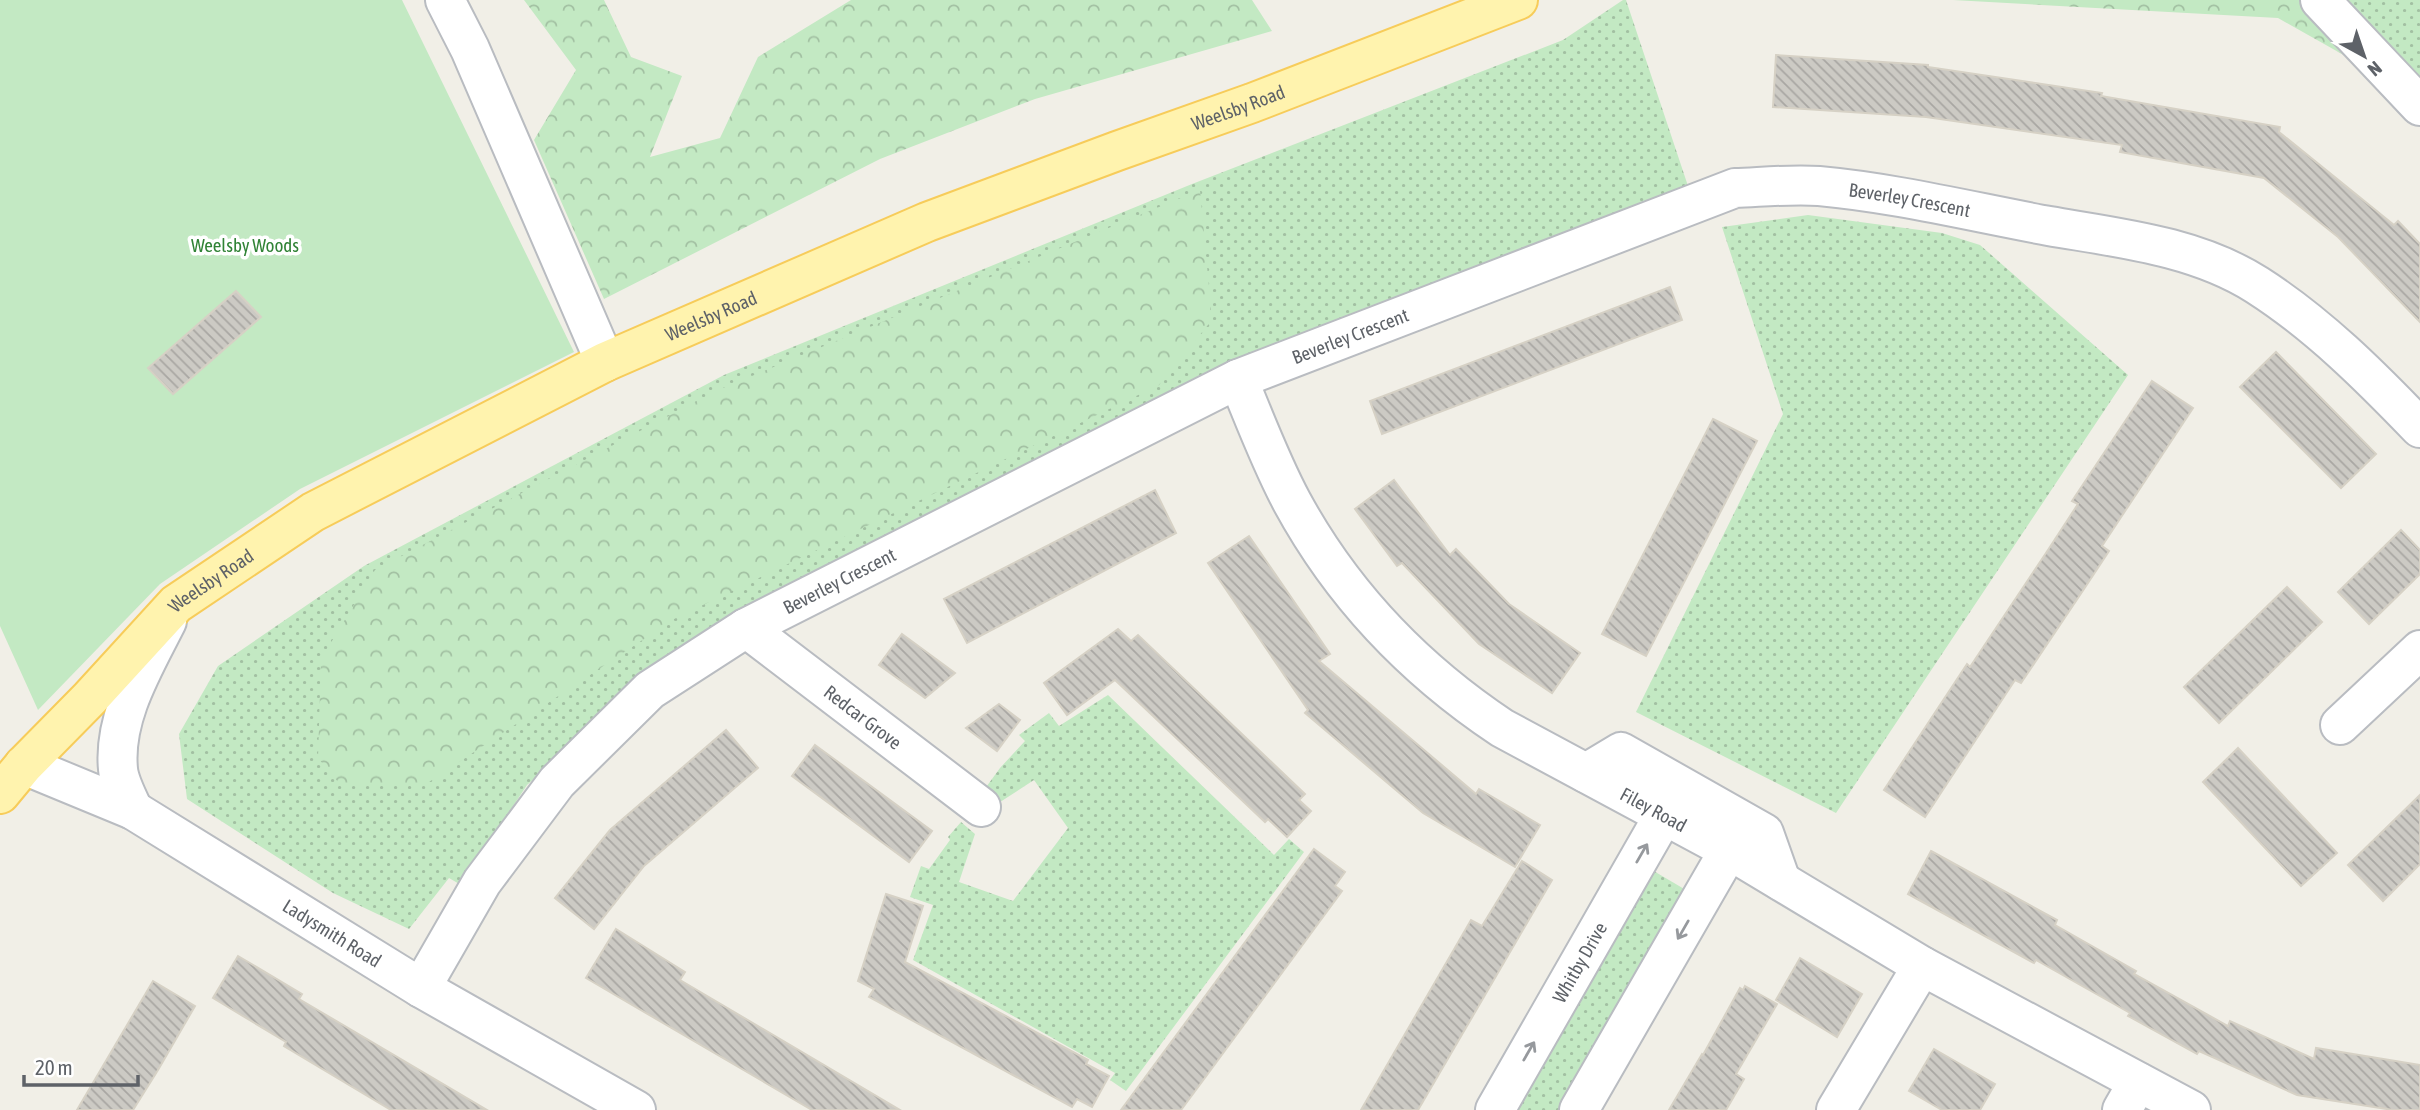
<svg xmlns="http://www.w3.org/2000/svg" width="2420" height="1110" viewBox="0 0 2420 1110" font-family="'Asap Condensed',sans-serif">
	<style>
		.grass { fill: url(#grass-dots) }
		.forest { fill: url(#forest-crowns) }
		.park { fill: #c3e9c3 }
		.building { fill: url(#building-back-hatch); stroke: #d6d1c5; stroke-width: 2 }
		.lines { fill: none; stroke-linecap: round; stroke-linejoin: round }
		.minor-casing { stroke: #b9bcc1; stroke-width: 42 }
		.major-casing { stroke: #f7cc5a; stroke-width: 42 }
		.minor { stroke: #fff; stroke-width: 38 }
		.major { stroke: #fff3ae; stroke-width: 38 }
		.oneway { stroke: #96999d }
		.labels { text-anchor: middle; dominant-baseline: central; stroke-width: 7; stroke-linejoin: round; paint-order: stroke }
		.street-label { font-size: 19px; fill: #5e6268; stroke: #fff }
		.park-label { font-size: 19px; fill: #318336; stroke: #fff }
	</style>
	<defs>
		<pattern id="grass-dots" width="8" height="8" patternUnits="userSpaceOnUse" patternTransform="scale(1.75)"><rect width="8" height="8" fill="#c3e9c3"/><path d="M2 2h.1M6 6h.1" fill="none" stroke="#a2c0a2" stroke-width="1.8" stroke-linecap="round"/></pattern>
		<pattern id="forest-crowns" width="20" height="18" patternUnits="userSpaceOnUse" patternTransform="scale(1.75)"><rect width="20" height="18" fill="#c3e9c3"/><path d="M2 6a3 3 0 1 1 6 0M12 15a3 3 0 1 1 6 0" fill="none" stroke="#a2c0a2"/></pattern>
		<pattern id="building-back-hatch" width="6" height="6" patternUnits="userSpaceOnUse" patternTransform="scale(1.75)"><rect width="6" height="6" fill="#cccac4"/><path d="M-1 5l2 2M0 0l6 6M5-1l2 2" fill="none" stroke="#a9a7a3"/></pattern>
	</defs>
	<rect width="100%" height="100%" fill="#f1efe7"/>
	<g class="grass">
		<path d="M1623,0H1626L1691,195L1209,377L655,670L527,785L461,885L449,878L409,929L333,893L187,799L179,734L218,666L364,566L724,375L1192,184L1563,40Z"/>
		<path d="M2307,0H2420V114Z"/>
		<path d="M1808,215L1942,233L1980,245L2128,375L1836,813L1636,712L1783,414L1722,227Z"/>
		<path d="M1108,695L1274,855L1289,839L1304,852L1126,1091L1110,1080L1115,1073L913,960L933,905L910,897L921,866L929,869L950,840L948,837L961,822L975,834L959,882L1013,901L1068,828L1034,780L997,804L984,790L1000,768L1025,741L1019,735L1049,713L1059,726Z"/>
		<path d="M1652,870L1691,893L1567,1110H1518L1517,1106Z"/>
	</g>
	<g class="forest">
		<path d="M524,0H604L631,57L682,76L650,157L720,138L758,57L851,0H1252L1272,31L1035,99L880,159L604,299L534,140L576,70Z"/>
		<path d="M1953,0H2307L2388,80L2278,18Z"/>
		<path d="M1200,190L1212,320L1159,385L674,619L426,784L339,783L318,758L321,659L375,570L718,390Z"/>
	</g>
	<path class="park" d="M0,0H402L574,352L300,489L160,584L38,710L0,626Z"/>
	<g class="building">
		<path d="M1776,55L1928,65V67L2102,93L2101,96L2280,127L2279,132L2394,225L2398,221L2420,244V322L2338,237L2264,178L2120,152L2122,145L1926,117L1773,107Z"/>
		<path d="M1670,287L1682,320L1382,434L1370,401Z"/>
		<path d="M236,291L261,317L173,394L148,368Z"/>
		<path d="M2276,352L2376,454L2341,488L2240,387Z"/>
		<path d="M2152,381L2193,408L2102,546L2109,551L2084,589L2021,683L2015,680L1925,817L1884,790L1967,664L1970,667L2046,553L2078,504L2072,501Z"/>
		<path d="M1713,419L1757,441L1646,656L1602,634Z"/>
		<path d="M1394,480L1450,555L1456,549L1509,604L1580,653L1552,693L1479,644L1402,563L1397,566L1355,509Z"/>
		<path d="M1155,490L1176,533L967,643L944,599Z"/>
		<path d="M2401,530L2420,550V574L2369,624L2338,592Z"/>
		<path d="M1249,536L1330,654L1319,661L1476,794L1479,789L1540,825L1515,867L1423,813L1305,713L1308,710L1208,563Z"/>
		<path d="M2287,587L2322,622L2219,723L2184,687Z"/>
		<path d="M1118,629L1131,641L1138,635L1305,794L1299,800L1311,811L1287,837L1268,819L1265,822L1115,680L1067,715L1044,683Z"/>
		<path d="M902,634L955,673L925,698L879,665Z"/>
		<path d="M999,704L1020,720L997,751L966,728Z"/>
		<path d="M726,730L758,768L644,866L594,929L555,898L610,830Z"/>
		<path d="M815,745L932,831L909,862L792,776Z"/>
		<path d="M2238,748L2337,853L2301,886L2203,782Z"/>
		<path d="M2420,795V864L2383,901L2348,865Z"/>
		<path d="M1314,849L1345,872L1335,886L1342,891L1207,1075L1181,1110H1121Z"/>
		<path d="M1931,851L2057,920L2055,925L2136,971L2134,974L2228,1026L2230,1021L2314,1059L2316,1048L2420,1065V1110H2393L2297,1095L2199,1051L2197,1054L2128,1016L2130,1013L2036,960L2034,963L1908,894Z"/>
		<path d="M1522,861L1552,880L1418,1110H1361L1471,920L1482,926Z"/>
		<path d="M886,894L923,906L905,962L1088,1060L1086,1064L1109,1076L1092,1107L1077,1099L1072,1107L869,997L874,989L858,981Z"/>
		<path d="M616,929L685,972L680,980L900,1110H812L586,978Z"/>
		<path d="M238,956L302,994L299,999L487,1110H391L284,1046L286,1042L213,998Z"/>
		<path d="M1800,958L1862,994L1837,1037L1776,1000Z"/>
		<path d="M153,981L195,1006L158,1070L133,1110H77Z"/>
		<path d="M1745,986L1777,1004L1736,1074L1744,1079L1726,1110H1669L1702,1054L1703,1055L1740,988L1743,990Z"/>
		<path d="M1934,1049L1995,1084L1980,1110H1942L1909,1091Z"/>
	</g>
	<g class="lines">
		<g class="minor-casing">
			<g id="minor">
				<path d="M445,0L470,49L605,362"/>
				<path d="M2320,0L2420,106"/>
				<path id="s1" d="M1238,379C1255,420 1271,463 1292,502C1342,594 1415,670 1502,728L1729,850L1922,966L2191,1110"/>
				<path id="s2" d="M746,628L981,807"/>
				<path d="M2340,725L2420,650"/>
				<path id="s3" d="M24,765L133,810L421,988L636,1110"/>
				<path d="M1586,773L1621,752L1764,833L1781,881"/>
				<path d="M133,810C128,798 119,782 118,769C113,717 144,667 167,621"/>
				<path id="s4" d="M421,988L482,882L557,782L650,690L746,628L1238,379L1735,188C1762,187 1792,184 1819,186C1896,193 1973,212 2049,226C2119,238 2196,246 2257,285C2318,324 2370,376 2420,428"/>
				<path id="s5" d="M1495,1110L1664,815"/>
				<path d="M1579,1110L1729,850"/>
				<path d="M1836,1110L1922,966"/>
				<path d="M2122,1110L2138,1082"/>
			</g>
		</g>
		<g class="major-casing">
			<g id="major">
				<path id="s6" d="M0,794L24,765L90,698L176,604L313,512L605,362L927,222L1117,151L1252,103L1518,0"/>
			</g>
		</g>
		<use href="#minor" class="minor"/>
		<use href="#major" class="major"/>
	</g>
	<defs><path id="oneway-shaft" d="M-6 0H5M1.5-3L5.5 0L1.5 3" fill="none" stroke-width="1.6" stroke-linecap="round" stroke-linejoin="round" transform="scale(1.75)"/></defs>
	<g class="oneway">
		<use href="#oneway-shaft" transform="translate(1642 853) rotate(-60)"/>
		<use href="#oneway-shaft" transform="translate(1683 930) rotate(120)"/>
		<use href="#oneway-shaft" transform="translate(1529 1051) rotate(-60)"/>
	</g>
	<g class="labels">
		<g class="street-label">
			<text stroke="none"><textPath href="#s6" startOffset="1435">Weelsby Road</textPath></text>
			<text stroke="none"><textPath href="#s4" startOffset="1752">Beverley Crescent</textPath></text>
			<text stroke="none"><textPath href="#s6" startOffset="868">Weelsby Road</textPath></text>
			<text stroke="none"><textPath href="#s4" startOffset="1164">Beverley Crescent</textPath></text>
			<text stroke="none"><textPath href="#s4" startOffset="597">Beverley Crescent</textPath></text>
			<text stroke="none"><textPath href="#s6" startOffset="301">Weelsby Road</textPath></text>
			<text stroke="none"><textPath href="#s2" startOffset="147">Redcar Grove</textPath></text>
			<text stroke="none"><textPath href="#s1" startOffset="618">Filey Road</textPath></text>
			<text stroke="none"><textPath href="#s3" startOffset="352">Ladysmith Road</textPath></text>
			<text stroke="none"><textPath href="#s5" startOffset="170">Whitby Drive</textPath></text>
		</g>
		<g class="park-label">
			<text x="245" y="245">Weelsby Woods</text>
		</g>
	</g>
	<g transform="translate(2364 56) rotate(140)" stroke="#ffffff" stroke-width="5" paint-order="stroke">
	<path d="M0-5L12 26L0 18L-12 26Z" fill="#5e6268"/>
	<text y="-10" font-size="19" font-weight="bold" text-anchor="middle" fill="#5e6268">N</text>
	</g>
	<path d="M24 1075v10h114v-10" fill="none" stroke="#5e6268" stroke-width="3.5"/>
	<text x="35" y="1075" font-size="21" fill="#5e6268" stroke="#ffffff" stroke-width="5" paint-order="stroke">20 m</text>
</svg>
